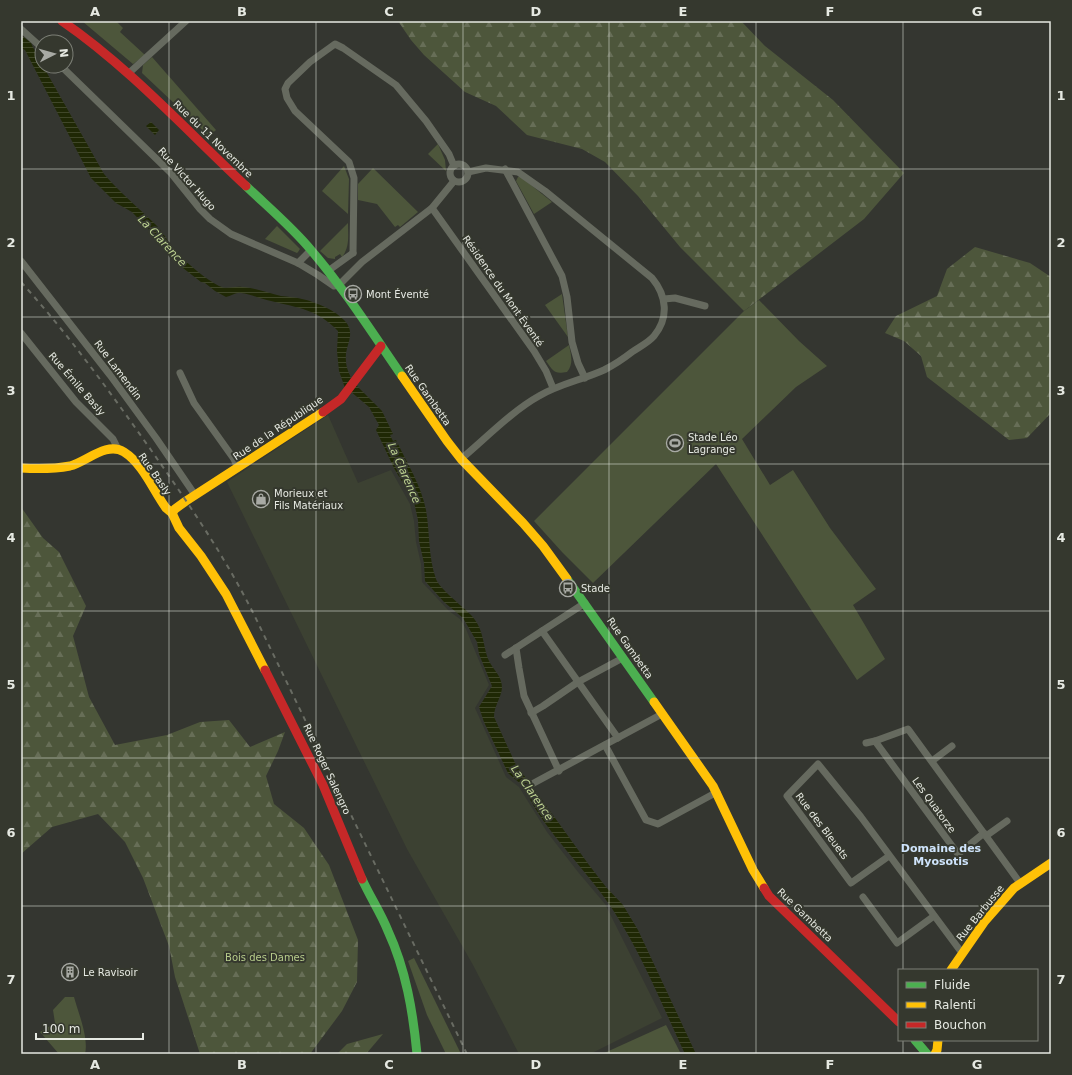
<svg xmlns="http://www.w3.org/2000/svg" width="1072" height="1075" viewBox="0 0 1072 1075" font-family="'DejaVu Sans',sans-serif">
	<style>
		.built { fill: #3c4132 }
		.green { fill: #4d563b }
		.forest { fill: url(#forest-firs) }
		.water { fill: url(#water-rules) }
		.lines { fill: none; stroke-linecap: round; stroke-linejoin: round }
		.street { stroke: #666a5f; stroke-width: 7 }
		.fast { stroke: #4caf50; stroke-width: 9 }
		.slow { stroke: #ffc107; stroke-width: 9 }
		.jam { stroke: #c62828; stroke-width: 9 }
		.rail { stroke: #696c63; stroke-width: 2; stroke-dasharray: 5 5; stroke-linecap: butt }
		.grid { fill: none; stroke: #e6e9e2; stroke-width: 1; stroke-opacity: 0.55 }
		.labels { text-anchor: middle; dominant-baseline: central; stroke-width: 4; stroke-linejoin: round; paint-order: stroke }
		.street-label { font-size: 10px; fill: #e6e9e2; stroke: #35382e }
		.poi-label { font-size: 10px; fill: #e6e9e2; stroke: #35382e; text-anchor: start }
		.park-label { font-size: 10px; fill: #b7cc8b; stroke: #35382e }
		.water-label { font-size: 11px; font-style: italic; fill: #bfd493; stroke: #35382e }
		.neighbourhood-label { font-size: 11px; font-weight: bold; fill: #cfe4fc; stroke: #35382e }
		.neatline { fill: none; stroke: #e6e9e2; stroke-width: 1.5 }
		.grid-label { font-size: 13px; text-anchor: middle; font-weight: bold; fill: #e6e9e2 }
	</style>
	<defs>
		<pattern id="forest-firs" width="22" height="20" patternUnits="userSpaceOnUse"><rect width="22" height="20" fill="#4d563b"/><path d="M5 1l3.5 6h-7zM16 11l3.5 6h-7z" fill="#676e57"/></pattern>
		<pattern id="water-rules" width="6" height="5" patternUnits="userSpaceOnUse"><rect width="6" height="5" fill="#1f2805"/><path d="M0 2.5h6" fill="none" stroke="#404729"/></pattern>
	</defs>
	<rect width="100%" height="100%" fill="#343630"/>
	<path class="built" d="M328,415L358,483L391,470L410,504L414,521L416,542L421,564L422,582L449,611L460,619L466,629L489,685L475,708L506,777L519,787L547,832L578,872L605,904L662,1018L590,1054H519L473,965L407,849L227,482Z"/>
	<g class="green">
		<path d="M82,21H116L123,28L120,32L145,55L133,64Z"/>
		<path d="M152,57L216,130L209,136L142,73L143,65Z"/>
		<path d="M438,144L445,160L446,171L428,154Z"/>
		<path d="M344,166L349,179L348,214L322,191Z"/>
		<path d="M373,168L418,212L400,227L398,225L395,227L377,204L358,200V184Z"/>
		<path d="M518,177H521L552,202L534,214L516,181Z"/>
		<path d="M348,223C348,235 350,247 342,257L340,254L335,257V259L328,258L320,251Z"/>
		<path d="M277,226L300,249L298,252L297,253L265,239Z"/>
		<path d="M562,294L568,337L545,305Z"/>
		<path d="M759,300L799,341L827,366L796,387L742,439L770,485L793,470L830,528L876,589L853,605L885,659L857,680L716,464L593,583L562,552L534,521L744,311Z"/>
		<path d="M569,345C571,355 574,364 567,372C554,374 554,372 546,361Z"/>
		<path d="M414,958L461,1054H446L427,1015L408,961Z"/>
		<path d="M65,997H74C78,1012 89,1038 85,1054H59L40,1032L55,1023L53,1010Z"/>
		<path d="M666,1025L681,1054H602Z"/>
	</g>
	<g class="forest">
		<path d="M398,21H741L765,46L833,100L904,173L864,219L744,311L680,247L638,196L605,162L582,149L527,135L496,106L465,92L424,55L411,40Z"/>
		<path d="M975,247L1030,263L1051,277V413L1027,438L1009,440L927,377L921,356L904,341L885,333L896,316L937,296L947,269Z"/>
		<path d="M21,507L43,538L59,552L86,606L73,636L89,697L115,745L167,735L200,722L229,720L250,747L285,732L278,751L266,776L274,804L304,828L329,865L358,940L357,982L342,1011L310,1054H200L175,977L169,946L143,878L125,842L98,814L52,827L21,854Z"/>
		<path d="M383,1034L366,1054H337L347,1044Z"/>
	</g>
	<g class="water">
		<path d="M21,35L31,43L42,66H43L104,174C120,193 139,208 156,225C163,232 168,242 174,249C184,261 205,279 219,286C227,290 233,286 242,287C256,288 268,293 281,296C288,297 295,297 302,299C316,302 335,310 345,321C357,335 344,345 346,361C346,367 349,373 351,378L345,388L339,371L337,351L338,331C317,309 299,308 271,301C261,299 251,294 241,293C237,292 231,296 226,297L215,291L205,283L201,282L174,261L156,237L132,212L116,203L91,178L25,50L21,48Z"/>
		<path d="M151,122L159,130L155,135L146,126Z"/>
		<path d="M355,384L382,411L393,434L390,435L393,441L396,440C407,463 421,485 426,510C430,533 428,557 436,579C439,588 462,606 470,614C485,629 482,645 489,661C494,671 502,676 502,688C501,698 494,706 494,717L516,765L529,782L523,786L508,773L484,722L479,707L492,686L479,654L477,642L463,618L444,602L425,581L424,563L419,541L418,520L414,502L394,468L376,430L379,425L369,407L350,391Z"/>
		<path d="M532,786L589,865L606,887L623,905L638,930L696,1054H685C662,1005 642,954 613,910C585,867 547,835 525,790Z"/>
	</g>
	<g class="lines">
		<g class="street">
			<path d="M21,29L42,48"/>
			<path d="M61,66L171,173L200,209L210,219L231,234L298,263L318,275L334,286L339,285L362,262L432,208L454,181"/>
			<path d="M129,73L186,21"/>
			<circle cx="459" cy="173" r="9"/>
			<path d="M505,169L562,276L567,297L572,342L578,363L585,378"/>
			<path d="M432,208L534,351L546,371L553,388"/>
			<path d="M353,253L354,178L349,162L295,111L287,98L285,89L288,83L310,62L335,44L343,48L396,85L426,121L449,154L454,166"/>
			<path d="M21,261L110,375L156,438L195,495"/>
			<path d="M298,263L311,250"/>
			<path d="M328,271L353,253"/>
			<path d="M664,299L675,298L705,306"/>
			<path d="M21,333L76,402L113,439L118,449"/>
			<path d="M180,373L194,403L234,459L238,468"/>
			<path d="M461,459C485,439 512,411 539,396C559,384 582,380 604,370C614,365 623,359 632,352C639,347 648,343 654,336C669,318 667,296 652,278L545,191L518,172L486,168L468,172"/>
			<path d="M542,631L618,738"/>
			<path d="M516,648L519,668L524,696L559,771"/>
			<path d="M505,655L585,603"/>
			<path d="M531,713L543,706L578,682L619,660L623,657"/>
			<path d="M866,743L875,741"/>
			<path d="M605,745L646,820L658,824L717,792"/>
			<path d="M932,761L952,746"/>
			<path d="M532,784L662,714"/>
			<path d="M984,833L958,854L875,741L908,729L1020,883"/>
			<path d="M986,836L1007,821"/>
			<path d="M889,856L851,883L787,796L818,764L861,817L962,953"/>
			<path d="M863,897L897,943L934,916"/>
		</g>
		<g class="fast">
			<path d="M246,186C268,207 292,227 311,250C345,290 373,334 402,376"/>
			<path d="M567,579L654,702"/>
			<path d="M362,879C370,897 381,913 388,931C406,970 413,1012 417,1054"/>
			<path d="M915,1040L927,1054"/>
		</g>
		<g class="slow">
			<path d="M402,376L447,441L461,459L523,523L543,546L567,579"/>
			<path d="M21,468C37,469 54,469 70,466C86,462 107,441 124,452C143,464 153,490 166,508L172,513"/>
			<path d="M172,513L179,528L201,556L226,594L265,670"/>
			<path d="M172,513L175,509L186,501L323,412"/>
			<path d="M654,702L713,786L753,870L764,888"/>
			<path d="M951,970L985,921L1014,888L1051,863"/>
			<path d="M935,1054L937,1050L938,1040"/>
		</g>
		<g class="jam">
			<path d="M62,21C130,68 186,130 246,186"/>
			<path d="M323,412L341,399L381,346"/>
			<path d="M265,670L323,785L362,879"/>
			<path d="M764,888L769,896L899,1022"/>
		</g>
		<path class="rail" d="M21,282C69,335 110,392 151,450C191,507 230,564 260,627L467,1054"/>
	</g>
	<path class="grid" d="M169,21V1054M316,21V1054M463,21V1054M609,21V1054M756,21V1054M903,21V970M21,169H1051M21,317H1051M21,464H1051M21,611H1051M21,758H1051M21,906H1051M903,1040V1054"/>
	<defs>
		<g id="bus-ring" transform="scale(0.9)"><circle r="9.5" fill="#35382e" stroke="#a8aaa4" stroke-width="1.5"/><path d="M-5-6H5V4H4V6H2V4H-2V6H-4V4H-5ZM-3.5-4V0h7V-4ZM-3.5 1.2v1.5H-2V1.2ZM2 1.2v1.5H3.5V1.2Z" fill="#a8aaa4"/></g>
		<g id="stadium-ring" transform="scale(0.9)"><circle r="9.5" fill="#35382e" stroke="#a8aaa4" stroke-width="1.5"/><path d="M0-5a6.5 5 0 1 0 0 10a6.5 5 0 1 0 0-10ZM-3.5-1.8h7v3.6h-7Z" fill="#a8aaa4"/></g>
		<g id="shop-ring" transform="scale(0.9)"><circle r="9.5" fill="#35382e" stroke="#a8aaa4" stroke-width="1.5"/><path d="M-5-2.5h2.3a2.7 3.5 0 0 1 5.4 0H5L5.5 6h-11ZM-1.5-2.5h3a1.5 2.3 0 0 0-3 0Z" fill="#a8aaa4"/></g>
		<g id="building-ring" transform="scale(0.9)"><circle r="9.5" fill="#35382e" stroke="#a8aaa4" stroke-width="1.5"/><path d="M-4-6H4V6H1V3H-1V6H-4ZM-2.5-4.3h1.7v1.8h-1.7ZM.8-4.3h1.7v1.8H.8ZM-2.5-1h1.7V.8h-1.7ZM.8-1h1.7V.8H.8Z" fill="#a8aaa4"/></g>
	</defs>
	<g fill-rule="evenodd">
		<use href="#bus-ring" x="353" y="294"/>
		<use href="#stadium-ring" x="675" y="443"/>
		<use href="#shop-ring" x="261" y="499"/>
		<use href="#bus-ring" x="568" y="588"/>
		<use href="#building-ring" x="70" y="972"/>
	</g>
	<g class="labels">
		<g class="street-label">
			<text transform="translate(213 139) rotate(44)">Rue du 11 Novembre</text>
			<text transform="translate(187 179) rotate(48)">Rue Victor Hugo</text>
			<text transform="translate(503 291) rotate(55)">Résidence du Mont Éventé</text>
			<text transform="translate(118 370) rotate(53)">Rue Lamendin</text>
			<text transform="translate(77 384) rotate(49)">Rue Émile Basly</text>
			<text transform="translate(428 395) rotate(55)">Rue Gambetta</text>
			<text transform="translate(278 428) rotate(-34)">Rue de la République</text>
			<text transform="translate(155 474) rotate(55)">Rue Basly</text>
			<text transform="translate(630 648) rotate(55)">Rue Gambetta</text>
			<text transform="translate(327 769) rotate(65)">Rue Roger Salengro</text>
			<text transform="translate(934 805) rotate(54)">Les Quatorze</text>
			<text transform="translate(822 826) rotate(53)">Rue des Bleuets</text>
			<text transform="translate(980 913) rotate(-51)">Rue Barbusse</text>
			<text transform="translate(805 915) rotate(44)">Rue Gambetta</text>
		</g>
		<g class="poi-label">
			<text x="366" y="294">Mont Éventé</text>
			<text x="688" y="437">Stade Léo<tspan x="688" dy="12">Lagrange</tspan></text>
			<text x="274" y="493">Morieux et<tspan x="274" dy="12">Fils Matériaux</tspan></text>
			<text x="581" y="588">Stade</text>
			<text x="83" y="972">Le Ravisoir</text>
		</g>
		<g class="park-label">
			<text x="265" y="957">Bois des Dames</text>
		</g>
		<g class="water-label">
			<text transform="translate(162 241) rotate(47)">La Clarence</text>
			<text transform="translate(404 473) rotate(66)">La Clarence</text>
			<text transform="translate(532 793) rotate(55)">La Clarence</text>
		</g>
		<g class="neighbourhood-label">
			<text x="941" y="848">Domaine des<tspan x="941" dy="13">Myosotis</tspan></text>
		</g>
	</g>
	<rect width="1072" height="1075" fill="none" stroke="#35382e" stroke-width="44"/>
	<rect x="898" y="969" width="140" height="72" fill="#35382e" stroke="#7c7f76"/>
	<rect x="906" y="982" width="20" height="6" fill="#4caf50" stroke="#7c7f76"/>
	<text x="934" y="989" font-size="12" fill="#e6e9e2">Fluide</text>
	<rect x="906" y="1002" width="20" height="6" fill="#ffc107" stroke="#7c7f76"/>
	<text x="934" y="1009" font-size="12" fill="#e6e9e2">Ralenti</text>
	<rect x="906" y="1022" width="20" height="6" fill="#c62828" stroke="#7c7f76"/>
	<text x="934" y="1029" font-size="12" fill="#e6e9e2">Bouchon</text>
	<g transform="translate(54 54) rotate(84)"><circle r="19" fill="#35382e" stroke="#7c7f76"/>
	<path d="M0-3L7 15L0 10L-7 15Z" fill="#a8aaa4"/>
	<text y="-6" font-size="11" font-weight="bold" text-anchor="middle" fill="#e6e9e2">N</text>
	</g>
	<path d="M36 1033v6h107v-6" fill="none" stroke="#e6e9e2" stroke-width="2"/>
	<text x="42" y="1033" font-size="12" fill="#e6e9e2" stroke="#35382e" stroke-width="3" paint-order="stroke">100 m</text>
	<rect x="22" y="22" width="1028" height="1031" class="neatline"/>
	<g class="grid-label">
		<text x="95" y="16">A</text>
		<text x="242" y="16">B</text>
		<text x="389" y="16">C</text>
		<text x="536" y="16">D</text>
		<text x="683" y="16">E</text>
		<text x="830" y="16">F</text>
		<text x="977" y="16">G</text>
		<text x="11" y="100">1</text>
		<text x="1061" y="100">1</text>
		<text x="11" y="247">2</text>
		<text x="1061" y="247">2</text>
		<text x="11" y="395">3</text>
		<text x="1061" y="395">3</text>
		<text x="11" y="542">4</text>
		<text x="1061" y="542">4</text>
		<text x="11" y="689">5</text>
		<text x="1061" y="689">5</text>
		<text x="11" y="837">6</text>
		<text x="1061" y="837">6</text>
		<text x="11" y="984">7</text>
		<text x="1061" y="984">7</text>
		<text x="95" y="1069">A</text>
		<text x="242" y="1069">B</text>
		<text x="389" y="1069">C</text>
		<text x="536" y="1069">D</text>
		<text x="683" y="1069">E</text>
		<text x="830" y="1069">F</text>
		<text x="977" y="1069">G</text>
	</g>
</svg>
